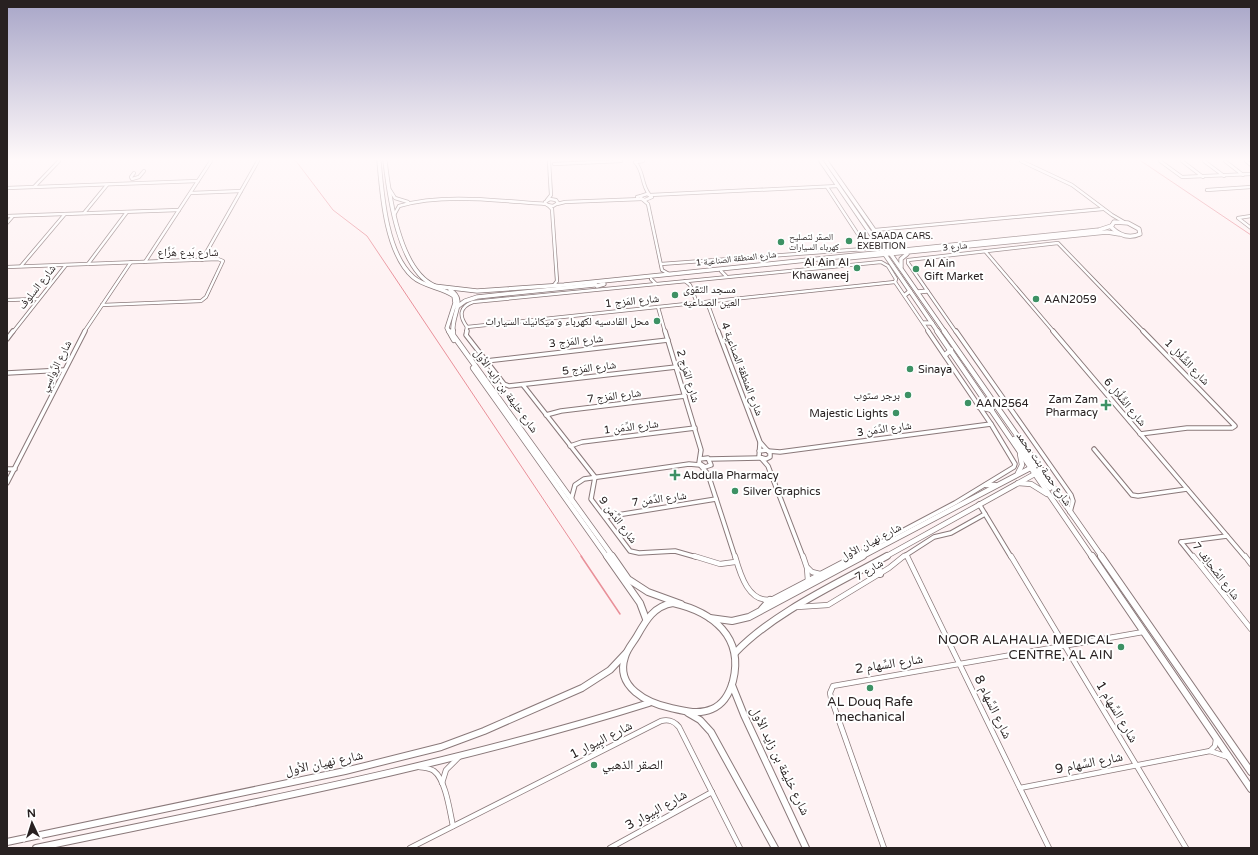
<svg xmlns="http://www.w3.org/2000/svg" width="1258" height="855" viewBox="0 0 1258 855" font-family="'Varela Round','Noto Naskh Arabic',sans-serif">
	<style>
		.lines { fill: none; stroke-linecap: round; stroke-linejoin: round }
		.stream-far1 { stroke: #e99099; stroke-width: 1 }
		.stream { stroke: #e99099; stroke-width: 1.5 }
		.street-far2-casing { stroke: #8a797a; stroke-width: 4 }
		.street-far1-casing { stroke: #8a797a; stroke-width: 5.5 }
		.street-casing { stroke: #8a797a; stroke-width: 6 }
		.secondary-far2-casing { stroke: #8a797a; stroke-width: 5 }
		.secondary-far1-casing { stroke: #8a797a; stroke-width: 6 }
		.secondary-casing { stroke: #8a797a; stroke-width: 8 }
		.street-far2 { stroke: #fff; stroke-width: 2.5 }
		.street-far1 { stroke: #fff; stroke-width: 3.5 }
		.street { stroke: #fff; stroke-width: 4.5 }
		.secondary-far2 { stroke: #fff; stroke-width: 3.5 }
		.secondary-far1 { stroke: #fff; stroke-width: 4.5 }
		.secondary { stroke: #fff; stroke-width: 6 }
		.poi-dot { fill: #3d9164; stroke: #fff; stroke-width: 1.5 }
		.labels { text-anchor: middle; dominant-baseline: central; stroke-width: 4; stroke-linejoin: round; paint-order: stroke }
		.far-poi-label { font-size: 9px; fill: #282121; stroke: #fff; text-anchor: start }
		.far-street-label { font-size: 9px; fill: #282121; stroke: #fff }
		.street-label { font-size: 11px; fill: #282121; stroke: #fff }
		.poi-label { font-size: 11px; fill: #282121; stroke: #fff; text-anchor: start }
		.near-poi-label { font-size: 13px; fill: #282121; stroke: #fff; text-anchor: end }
		.near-street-label { font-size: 13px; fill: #282121; stroke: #fff }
	</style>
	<rect width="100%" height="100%" fill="#fef2f3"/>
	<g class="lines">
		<g class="stream-far1">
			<path d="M296,161L333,210L367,236L582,557"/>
			<path d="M1141,161L1251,235"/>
		</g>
		<path class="stream" d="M581,556L620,614"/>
		<g class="street-far2-casing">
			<g id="street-far2">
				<path d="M1021,161L1072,185L1112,215L1124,222"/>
				<path d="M1160,161L1182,177L1251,174"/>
				<path d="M1182,161L1203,177"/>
				<path d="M1204,161L1224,176"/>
				<path d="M1225,161L1243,175"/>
				<path d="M1246,161L1251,165"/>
				<path d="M635,162C644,171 641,184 649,194"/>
				<path d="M636,162L643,161"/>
				<path d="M554,164L621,161"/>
				<path d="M134,173L131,177L132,179L139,177L144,171"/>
				<path d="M34,187L59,161"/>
				<path d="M7,188L198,181"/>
				<path d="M390,190L395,198L408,202"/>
				<path d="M1207,190L1251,187"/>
				<path d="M191,193L241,191"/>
				<path d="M647,194L652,197L645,200L641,198V196Z"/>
				<path d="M650,195L838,186"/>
				<path d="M637,197L641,196"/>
				<path d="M550,199L556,200L558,203L553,206L547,205L545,202Z"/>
				<path d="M642,199L648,204L662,270L669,274"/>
				<path d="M547,200L551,195L549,161"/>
				<path d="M557,204L565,202L642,199"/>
				<path d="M548,205L552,209L557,281L554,285"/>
				<path d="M84,213L107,185"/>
				<path d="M394,215L399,206C444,193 499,201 546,204"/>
				<path d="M7,216L179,210"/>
				<path d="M1251,216L1238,218L1251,228"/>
				<path d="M7,223L13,216"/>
				<path d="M875,230L1103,209"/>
				<path d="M985,251L1054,332"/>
				<path d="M202,260L258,161"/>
				<path d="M819,261L820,267"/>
				<path d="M145,262L211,161"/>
				<path d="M811,262L817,267"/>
				<path d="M88,264L127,212"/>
				<path d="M661,264L864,249L865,245L827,187"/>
				<path d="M21,266L65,214"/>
				<path d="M7,267L218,259L223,261L206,297L201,301L102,305"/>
				<path d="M721,271L726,276"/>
				<path d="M651,279L656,284"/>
				<path d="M685,281L690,285L697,303"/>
				<path d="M7,300L38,299"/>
				<path d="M707,302L718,332"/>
				<path d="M658,307L665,332"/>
				<path d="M467,327C459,316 459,307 473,302L881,262L888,266L896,279L895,282L929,332"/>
				<path d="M467,327L895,282"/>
				<path d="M13,332L66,265"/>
				<path d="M84,332L131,262"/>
				<path d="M466,332L467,327"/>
				<path d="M956,332L908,263V260L1058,243L1144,332"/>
			</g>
		</g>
		<g class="street-far1-casing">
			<g id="street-far1">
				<path d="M467,331L466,335L504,384L509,386L676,367"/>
				<path d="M665,331L701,450L699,463L705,467L711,465L708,458L700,459"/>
				<path d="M718,331L760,442L767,450"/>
				<path d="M956,331L1071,495L1073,501L1070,512"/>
				<path d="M1053,331L1245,557"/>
				<path d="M7,339L13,331"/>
				<path d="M486,361L668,340"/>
				<path d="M7,373L64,370"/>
				<path d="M523,385L595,477L591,499L630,551L639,553L675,551L696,557"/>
				<path d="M546,415L561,411L685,396"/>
				<path d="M1140,434L1187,428H1232L1235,426L1143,331"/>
				<path d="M570,446L582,442L695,428"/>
				<path d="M1094,449L1132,495L1138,496L1187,489"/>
				<path d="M759,451L767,450L770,453V457L766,459L759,457L760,443"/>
				<path d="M768,451L780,452L991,424"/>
				<path d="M761,458L768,466L803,557"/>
				<path d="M710,459L760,458"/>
				<path d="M701,466L708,474L735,557"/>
				<path d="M7,469H15"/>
				<path d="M7,483L85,331"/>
				<path d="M571,500L575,485L584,479L689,464L700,465"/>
				<path d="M979,504L1011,557"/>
				<path d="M605,517L716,499"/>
				<path d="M1181,542L1193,557"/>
				<path d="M1181,542L1227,536"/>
				<path d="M906,555L907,557"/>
				<path d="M853,557L955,503L1014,467L1015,464L991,424L928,331"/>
				<path d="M903,557L934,537L951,533L985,514"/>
			</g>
		</g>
		<g class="street-casing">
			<g id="street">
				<path d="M694,556L720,564L735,562"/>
				<path d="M735,556C740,574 749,605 773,599L855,556"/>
				<path d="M803,556L807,568L808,581"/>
				<path d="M907,556L1049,848"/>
				<path d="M1011,556L1186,848"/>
				<path d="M1193,556L1251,629"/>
				<path d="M1245,556L1251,564"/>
				<path d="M808,568L812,572L820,574"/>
				<path d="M797,607L828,605L889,568L904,556"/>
				<path d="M1210,751L1215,746L1216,739"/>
				<path d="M419,767C424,768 430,768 434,771C446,780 450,813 453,826"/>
				<path d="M442,783L446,770L459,757"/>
				<path d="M1020,788L1210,751L1228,757"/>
				<path d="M410,848L661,721C669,719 674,721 679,727L740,848"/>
				<path d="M610,848L712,792"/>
				<path d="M884,848L831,698L830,693L833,686L1143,632"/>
			</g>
		</g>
		<g class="secondary-far2-casing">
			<g id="secondary-far2">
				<path d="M379,161C382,195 386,253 413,277C424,287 442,287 454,296L455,303L447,328L449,332"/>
				<path d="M385,161C389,195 399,271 435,286"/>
				<path d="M821,161L938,332"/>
				<path d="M826,161L945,332"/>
				<path d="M1114,222L1128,223L1139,229L1140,234C1129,239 1119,235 1111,227Z"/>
				<path d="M882,239L891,245L903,248"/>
				<path d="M848,258L1107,232L1119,234"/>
				<path d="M901,267V259L907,254"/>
				<path d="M594,283L597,286L604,284"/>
				<path d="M434,286L477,291L564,285L1099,230L1111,226"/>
				<path d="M450,290C467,300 451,315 453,332"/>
				<path d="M918,292L927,291"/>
				<path d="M905,295L910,291"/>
				<path d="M457,307L465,301L477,297L594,285"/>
				<path d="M924,323H932"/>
			</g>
		</g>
		<g class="secondary-far1-casing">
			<g id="secondary-far1">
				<path d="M449,331L454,340"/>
				<path d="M453,331V335L613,557"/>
				<path d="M937,331L1092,557"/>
				<path d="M944,331L1102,557"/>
				<path d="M945,355L951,350"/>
				<path d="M473,368L607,557"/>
				<path d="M979,407L992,410"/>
				<path d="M1014,439L1035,467"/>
				<path d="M1036,470L1050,488"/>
				<path d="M1018,473L1022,465L1020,454"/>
				<path d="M1018,483L1031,484L1047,494"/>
				<path d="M986,485H995"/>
				<path d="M861,557L1038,464"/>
				<path d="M885,557L1042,470"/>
			</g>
		</g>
		<g class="secondary-casing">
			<g id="secondary">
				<path d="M607,556L640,603L646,619"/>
				<path d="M612,556L628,579L648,592L681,604"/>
				<path d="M1092,556L1251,789"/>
				<path d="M1101,556L1251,772"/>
				<path d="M877,563L880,574"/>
				<path d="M673,603C713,612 744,637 733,681C730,692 724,704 712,709C699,715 684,711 671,708C647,703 615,687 625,657C627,649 633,643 637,636C646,620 654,606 673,603Z"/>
				<path d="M762,609L770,600"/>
				<path d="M710,618L732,621L749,617L863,556"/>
				<path d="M735,653C774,612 837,584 887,556"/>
				<path d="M732,685L744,715L806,848"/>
				<path d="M688,713L700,720L711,732L775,848"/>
				<path d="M7,842L345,771L441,747L484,731L582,688L610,670L626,653"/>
				<path d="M36,848C241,805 449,766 649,703"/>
			</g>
		</g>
		<use href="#street-far2" class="street-far2"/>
		<use href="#street-far1" class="street-far1"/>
		<use href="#street" class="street"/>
		<use href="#secondary-far2" class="secondary-far2"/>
		<use href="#secondary-far1" class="secondary-far1"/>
		<use href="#secondary" class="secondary"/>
	</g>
	<linearGradient id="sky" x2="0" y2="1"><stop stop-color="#a8a6c8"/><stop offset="0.57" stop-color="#fff9fa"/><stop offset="1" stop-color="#fff9fa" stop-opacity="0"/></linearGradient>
	<rect width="1258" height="280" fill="url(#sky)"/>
	<g class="poi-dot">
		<circle cx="849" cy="241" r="4"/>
		<circle cx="781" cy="242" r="4"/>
		<circle cx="857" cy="268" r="4"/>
		<circle cx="916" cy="269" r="4"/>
		<circle cx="675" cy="295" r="4"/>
		<circle cx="1036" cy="299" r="4"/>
		<circle cx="657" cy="321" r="4"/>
		<circle cx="910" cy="369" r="4"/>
		<circle cx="908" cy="395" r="4"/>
		<circle cx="968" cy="403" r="4"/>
		<path d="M1104 399h4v4h4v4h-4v4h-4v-4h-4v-4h4z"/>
		<circle cx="896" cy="413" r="4"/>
		<path d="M673 469h4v4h4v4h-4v4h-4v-4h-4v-4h4z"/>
		<circle cx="735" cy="491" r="4"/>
		<circle cx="1121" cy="647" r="4"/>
		<circle cx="870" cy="688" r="4"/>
		<circle cx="594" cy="765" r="4"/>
	</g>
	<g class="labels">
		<g class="far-poi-label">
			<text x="857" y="236">AL SAADA CARS.<tspan x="857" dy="10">EXEBITION</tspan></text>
			<text x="789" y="237">الصقر لتصليح<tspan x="789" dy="10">كهرباء السيارات</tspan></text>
		</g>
		<g class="far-street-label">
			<text transform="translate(955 247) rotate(-6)">شارع 3</text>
			<text transform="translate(736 259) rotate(-6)">شارع المنطقة الصناعية 1</text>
		</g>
		<g class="street-label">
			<text x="188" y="252">شارع بَدع هَزَّاع</text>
			<text transform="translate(37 287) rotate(-52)">شارع السلوف</text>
			<text transform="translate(632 301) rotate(-6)">شارع المَزج 1</text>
			<text transform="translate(576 341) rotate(-6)">شارع المَزج 3</text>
			<text transform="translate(1187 362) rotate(46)">شارع الشَّلَّال 1</text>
			<text transform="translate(56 366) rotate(-63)">شارع الرَّواسِي</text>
			<text transform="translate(589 368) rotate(-7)">شارع المَزج 5</text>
			<text transform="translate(742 369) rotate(69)">شارع المنطقة الصناعية 4</text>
			<text transform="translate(688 376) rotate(73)">شارع المَزج 2</text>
			<text transform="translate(506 391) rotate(54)">شارع خليفة بن زايد الأول</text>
			<text transform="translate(614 396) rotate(-7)">شارع المَزج 7</text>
			<text transform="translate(1125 402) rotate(50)">شارع الشَّلَّال 6</text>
			<text transform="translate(631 427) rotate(-7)">شارع الدِّمَن 1</text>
			<text transform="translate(884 429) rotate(-8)">شارع الدِّمَن 3</text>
			<text transform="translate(1044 469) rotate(55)">شارع حصة بنت محمد</text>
			<text transform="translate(659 499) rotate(-8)">شارع الدِّمَن 7</text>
			<text transform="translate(618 520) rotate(53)">شارع الدِّمَن 9</text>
			<text transform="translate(871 542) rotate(-28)">شارع نهيان الأول</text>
			<text transform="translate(869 570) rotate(-31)">شارع 7</text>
			<text transform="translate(1216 571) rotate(52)">شارع الصَّحائِف 7</text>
		</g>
		<g class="poi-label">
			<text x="849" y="262" text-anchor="end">Al Ain Al<tspan x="849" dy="13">Khawaneej</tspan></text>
			<text x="924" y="263">Al Ain<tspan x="924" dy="13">Gift Market</tspan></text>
			<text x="683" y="289">مسجد التقوى<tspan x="683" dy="13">العين الصناعيه</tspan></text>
			<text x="1044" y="299">AAN2059</text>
			<text x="649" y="321" text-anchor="end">محل القادسيه لكهرباء و ميكانيك السيارات</text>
			<text x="918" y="369">Sinaya</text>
			<text x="900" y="395" text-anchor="end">برجر ستوب</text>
			<text x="1098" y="399" text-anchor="end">Zam Zam<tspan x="1098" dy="13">Pharmacy</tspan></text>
			<text x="976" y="403">AAN2564</text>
			<text x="888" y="413" text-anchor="end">Majestic Lights</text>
			<text x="683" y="475">Abdulla Pharmacy</text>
			<text x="743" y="491">Silver Graphics</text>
		</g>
		<g class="near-poi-label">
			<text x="1113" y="640">NOOR ALAHALIA MEDICAL<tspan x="1113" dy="15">CENTRE, AL AIN</tspan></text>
			<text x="870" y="702" text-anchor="middle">AL Douq Rafe<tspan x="870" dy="15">mechanical</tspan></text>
			<text x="602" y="765" text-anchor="start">الصقر الذهبي</text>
		</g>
		<g class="near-street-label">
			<text transform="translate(889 664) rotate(-9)">شارع السِّهام 2</text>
			<text transform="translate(993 707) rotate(64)">شارع السِّهام 8</text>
			<text transform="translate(1117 712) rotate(59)">شارع السِّهام 1</text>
			<text transform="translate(601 740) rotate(-27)">شارع البِيوار 1</text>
			<text transform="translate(780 761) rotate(64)">شارع خليفة بن زايد الأول</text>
			<text transform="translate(324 763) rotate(-12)">شارع نهيان الأول</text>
			<text transform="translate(1089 763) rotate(-11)">شارع السِّهام 9</text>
			<text transform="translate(656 810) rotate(-29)">شارع البِيوار 3</text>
		</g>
	</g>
	<rect width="1258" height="855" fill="none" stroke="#282121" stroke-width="16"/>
	<g transform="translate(32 823) rotate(356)" stroke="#ffffff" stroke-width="3" paint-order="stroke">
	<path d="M0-3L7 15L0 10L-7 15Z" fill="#282121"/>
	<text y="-6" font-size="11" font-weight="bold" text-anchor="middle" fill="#282121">N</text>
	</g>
</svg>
